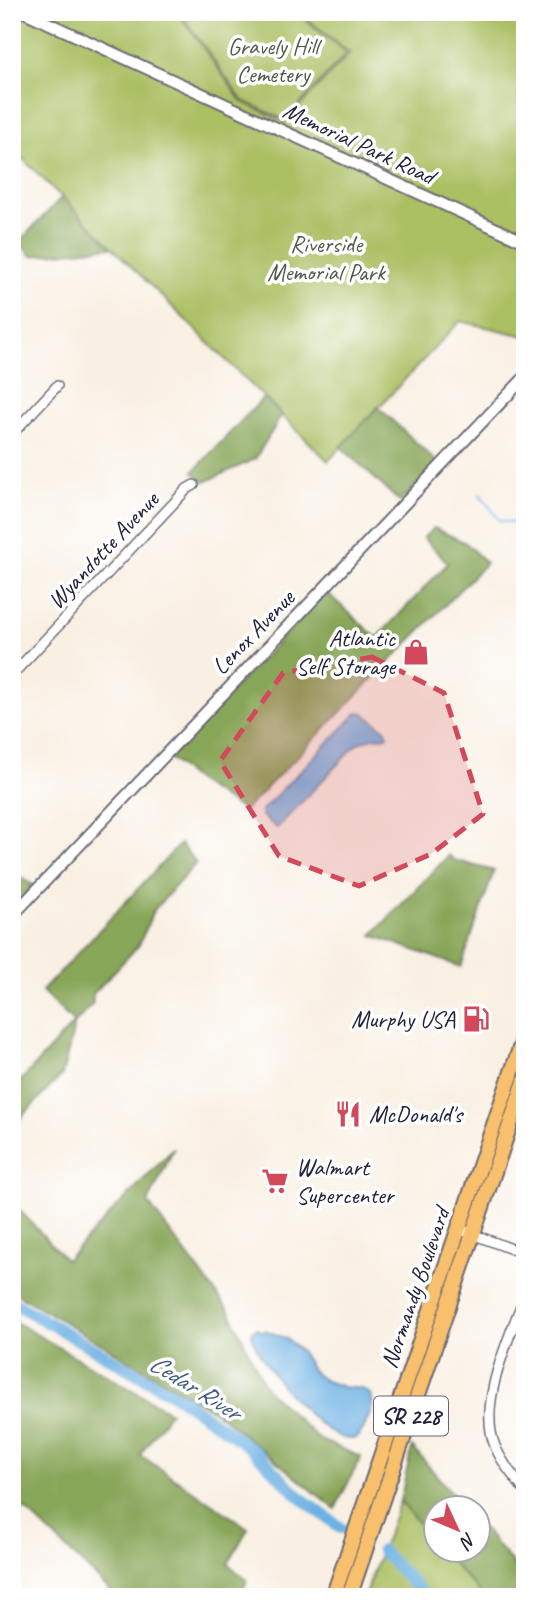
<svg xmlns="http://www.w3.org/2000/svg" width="537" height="1609" viewBox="0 0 537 1609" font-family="Caveat,sans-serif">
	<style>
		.green { fill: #abbf63; stroke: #66704f; stroke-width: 2 }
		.forest { fill: #88a659; stroke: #55644a; stroke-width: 2 }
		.water { fill: #6db1e3; stroke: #486a8f; stroke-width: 2 }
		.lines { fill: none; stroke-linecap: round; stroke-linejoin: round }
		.stream { stroke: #6db1e3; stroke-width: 2 }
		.river { stroke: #6db1e3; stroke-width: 12 }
		.minor-casing { stroke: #6d6a76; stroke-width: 12 }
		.tertiary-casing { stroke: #6d6a76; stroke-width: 14 }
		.primary-casing { stroke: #6d6a76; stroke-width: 18 }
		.minor { stroke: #fff; stroke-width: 9 }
		.tertiary { stroke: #fff; stroke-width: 10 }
		.primary { stroke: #f8bf6c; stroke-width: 14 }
		.marked { fill: #d1495b; fill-opacity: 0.2; stroke: #d1495b; stroke-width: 5; stroke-dasharray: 14 9; stroke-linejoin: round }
		.labels { text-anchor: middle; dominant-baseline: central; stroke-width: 7; stroke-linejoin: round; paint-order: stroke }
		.shield { fill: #fff; stroke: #646476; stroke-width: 2 }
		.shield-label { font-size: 23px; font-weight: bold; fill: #22223b }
		.park-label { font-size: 24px; fill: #525949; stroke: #fff }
		.street-label { font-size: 24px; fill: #22223b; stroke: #fff }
		.poi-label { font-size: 24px; fill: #22223b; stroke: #fff; text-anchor: end }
		.water-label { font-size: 26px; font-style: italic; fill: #405b7e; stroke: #fff }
	</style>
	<rect width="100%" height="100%" fill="#fff"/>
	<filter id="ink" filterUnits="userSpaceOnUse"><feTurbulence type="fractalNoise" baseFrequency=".0143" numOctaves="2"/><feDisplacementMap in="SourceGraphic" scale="14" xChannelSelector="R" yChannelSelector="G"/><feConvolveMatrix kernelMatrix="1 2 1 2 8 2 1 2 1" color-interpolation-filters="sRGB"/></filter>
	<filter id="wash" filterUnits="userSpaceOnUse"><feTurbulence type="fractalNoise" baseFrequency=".00686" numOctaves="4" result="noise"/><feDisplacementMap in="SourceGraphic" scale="28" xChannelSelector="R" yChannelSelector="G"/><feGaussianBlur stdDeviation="1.57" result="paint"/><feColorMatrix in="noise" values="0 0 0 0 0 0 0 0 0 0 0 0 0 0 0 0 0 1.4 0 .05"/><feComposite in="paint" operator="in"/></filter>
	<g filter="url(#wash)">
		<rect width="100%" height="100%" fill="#f9f0e3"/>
		<g class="green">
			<path d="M12,12H180L179,14L241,101L285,122L350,53L299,12H525V336L460,321L328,461L12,148Z"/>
			<path d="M183,12H296L347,53L285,120L242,100L181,14Z"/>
			<path d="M400,1501L435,1543V1550H441L484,1597H364Z"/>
		</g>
		<g class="forest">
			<path d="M62,197L112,247L32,256L18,243Z"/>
			<path d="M264,397L282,415L255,459L205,482L193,472Z"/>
			<path d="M378,407L438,463L400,502L341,447Z"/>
			<path d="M434,528L466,543L486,563L244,811L196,781L168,757L326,592L377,638L448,563L423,538Z"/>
			<path d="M180,844L196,863L153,911L139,945L93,994V1003L75,1023L62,1075L12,1127V1090L74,1023L42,991Z"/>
			<path d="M449,855L454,860L494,871L461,967L372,935Z"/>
			<path d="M12,873L33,885L12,908Z"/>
			<path d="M174,1148L148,1203L230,1312L267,1390L320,1440L361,1457L335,1509L216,1412L12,1291V1202L66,1260Z"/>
			<path d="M12,1320L170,1412L140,1455L248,1528L228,1564L247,1580L240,1597H117L24,1508L12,1519Z"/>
			<path d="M412,1447L464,1507L435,1508V1543L400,1501Z"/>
			<path d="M478,1523L525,1578V1597H484L441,1550H477Z"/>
		</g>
		<g class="water">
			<path d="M362,712L386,730L388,736L373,738L358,743L277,828L261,815V811L357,713Z"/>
			<path d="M256,1328L263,1332L265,1330L287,1339L301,1352L314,1373L326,1381L343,1387L362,1389L371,1395C374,1404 371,1411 367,1420C365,1426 361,1435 355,1438C330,1450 251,1357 252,1332Z"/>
		</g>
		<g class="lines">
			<path class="stream" d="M480,494L500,521L525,524"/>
			<g class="river">
				<path d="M12,1302L179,1398L227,1431L254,1451L301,1498L341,1528"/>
				<path d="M382,1551L426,1597"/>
			</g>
		</g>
	</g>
	<g filter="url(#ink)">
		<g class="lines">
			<g class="minor-casing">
				<g id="minor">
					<path d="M12,434L57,386"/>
					<path d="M12,675L187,489L194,485"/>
					<path d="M459,1229L525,1254"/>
					<path d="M525,1295C510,1337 477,1403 495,1446C502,1463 514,1477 525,1491"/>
				</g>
			</g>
			<g class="tertiary-casing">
				<g id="tertiary">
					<path d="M24,12L525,242"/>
					<path d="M12,916L525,377"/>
				</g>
			</g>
			<g class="primary-casing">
				<g id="primary">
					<path d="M333,1597L525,1034"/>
					<path d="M349,1597L525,1081"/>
				</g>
			</g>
			<use href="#minor" class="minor"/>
			<use href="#tertiary" class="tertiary"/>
			<use href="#primary" class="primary"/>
		</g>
	</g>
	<path class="marked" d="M372,657L444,693L483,814L431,854L359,886L279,856L220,761L283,673Z"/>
	<defs>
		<g id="shop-bare" transform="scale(2.1)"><path d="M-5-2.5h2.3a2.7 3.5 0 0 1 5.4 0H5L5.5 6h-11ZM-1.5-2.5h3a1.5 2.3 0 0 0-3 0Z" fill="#d1495b" stroke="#fff" stroke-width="2.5" paint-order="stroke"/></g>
		<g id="fuel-bare" transform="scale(2.1)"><path d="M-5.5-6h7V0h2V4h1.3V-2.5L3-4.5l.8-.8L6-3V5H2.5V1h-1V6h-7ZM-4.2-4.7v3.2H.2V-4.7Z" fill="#d1495b" stroke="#fff" stroke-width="2.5" paint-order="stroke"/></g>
		<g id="restaurant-bare" transform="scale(2.1)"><path d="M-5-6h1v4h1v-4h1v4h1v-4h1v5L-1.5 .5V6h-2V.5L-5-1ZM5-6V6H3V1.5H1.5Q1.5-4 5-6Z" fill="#d1495b" stroke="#fff" stroke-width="2.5" paint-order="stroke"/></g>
		<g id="supermarket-bare" transform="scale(2.1)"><path d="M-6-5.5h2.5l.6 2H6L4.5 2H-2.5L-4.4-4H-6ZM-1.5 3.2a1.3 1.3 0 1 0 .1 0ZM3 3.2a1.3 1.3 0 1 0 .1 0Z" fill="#d1495b" stroke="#fff" stroke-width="2.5" paint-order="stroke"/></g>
	</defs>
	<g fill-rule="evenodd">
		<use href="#shop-bare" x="416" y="652"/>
		<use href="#fuel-bare" x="476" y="1019"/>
		<use href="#restaurant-bare" x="348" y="1114"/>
		<use href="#supermarket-bare" x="275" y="1181"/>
	</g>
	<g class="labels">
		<rect class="shield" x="374" y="1396.5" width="74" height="39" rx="5"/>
		<g class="shield-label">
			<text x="411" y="1416">SR 228</text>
		</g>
		<g class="park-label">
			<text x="273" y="46">Gravely Hill<tspan x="273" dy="28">Cemetery</tspan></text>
			<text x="326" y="244">Riverside<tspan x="326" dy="28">Memorial Park</tspan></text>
		</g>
		<g class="street-label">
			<text transform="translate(359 143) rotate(25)">Memorial Park Road</text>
			<text transform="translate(103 550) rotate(-47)">Wyandotte Avenue</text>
			<text transform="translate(253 632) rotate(-46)">Lenox Avenue</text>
			<text transform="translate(415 1288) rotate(-71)">Normandy Boulevard</text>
		</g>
		<g class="poi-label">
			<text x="395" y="638">Atlantic<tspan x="395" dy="28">Self Storage</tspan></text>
			<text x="455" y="1019">Murphy USA</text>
			<text x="369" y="1114" text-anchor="start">McDonald's</text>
			<text x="296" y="1167" text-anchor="start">Walmart<tspan x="296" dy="28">Supercenter</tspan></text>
		</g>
		<g class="water-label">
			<text transform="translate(195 1387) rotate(32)">Cedar River</text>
		</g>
	</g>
	<rect width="537" height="1609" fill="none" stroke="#fff" stroke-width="42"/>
	<g transform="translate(457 1529) rotate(134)"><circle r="33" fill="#ffffff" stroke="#a7a7b1" stroke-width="2"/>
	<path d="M0-5L12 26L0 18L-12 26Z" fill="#d1495b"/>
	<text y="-10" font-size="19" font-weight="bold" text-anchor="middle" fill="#22223b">N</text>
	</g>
</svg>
